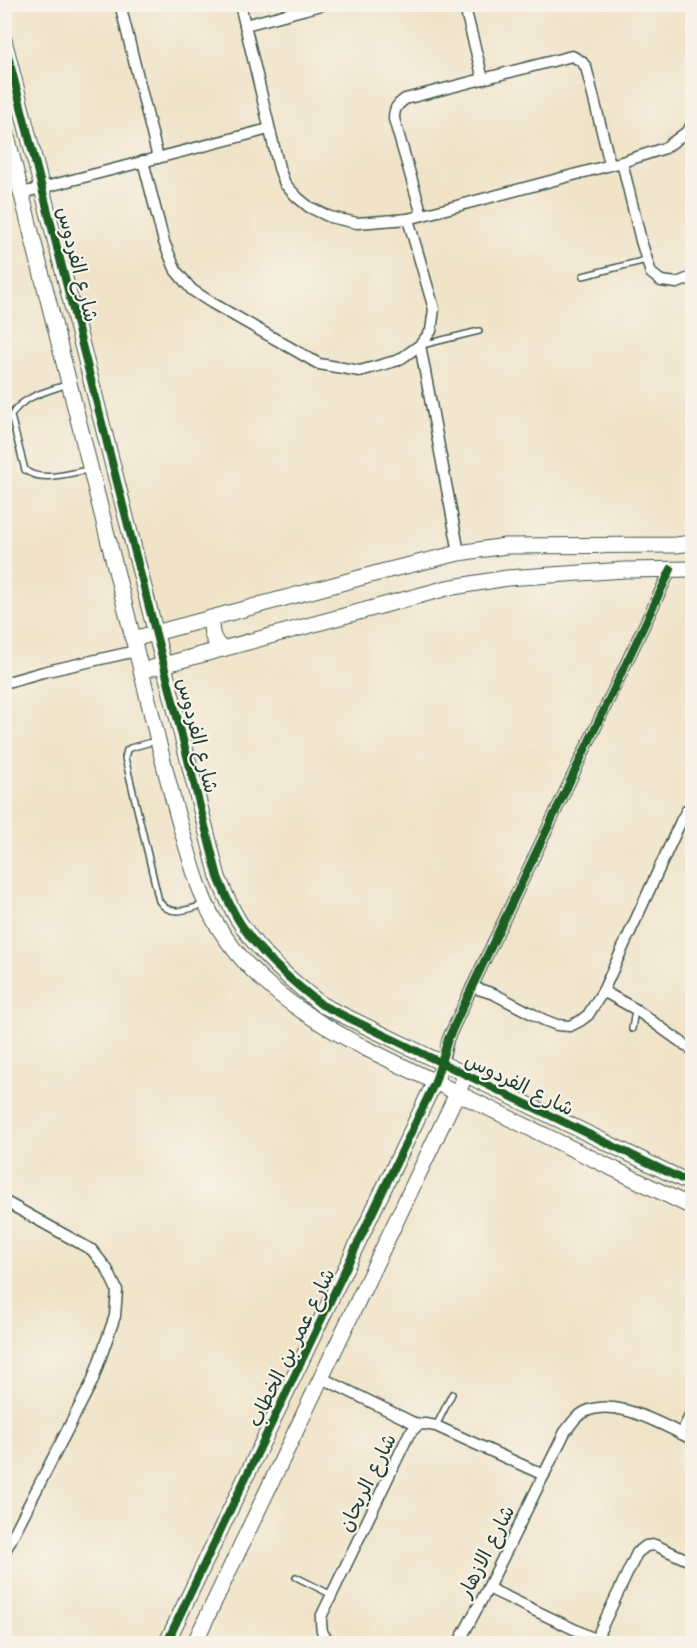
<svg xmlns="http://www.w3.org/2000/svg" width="697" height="1648" viewBox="0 0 697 1648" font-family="Mali,'Playpen Sans Arabic',sans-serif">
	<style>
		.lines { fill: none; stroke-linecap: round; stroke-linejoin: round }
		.lane-casing { stroke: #3e564a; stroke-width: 8 }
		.street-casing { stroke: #3e564a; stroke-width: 13 }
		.secondary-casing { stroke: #3e564a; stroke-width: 17 }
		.lane { stroke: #fff; stroke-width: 5 }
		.street { stroke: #fff; stroke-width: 10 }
		.secondary { stroke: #fff; stroke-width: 15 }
		.cycleway-casing { stroke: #f7f3e8; stroke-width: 11 }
		.cycleway { stroke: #1b5e20; stroke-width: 8 }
		.labels { text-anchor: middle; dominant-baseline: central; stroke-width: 4.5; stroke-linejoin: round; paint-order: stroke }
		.street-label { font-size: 20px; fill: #1f3d34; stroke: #f7f3e8 }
	</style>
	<rect width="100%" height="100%" fill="#f7f3e8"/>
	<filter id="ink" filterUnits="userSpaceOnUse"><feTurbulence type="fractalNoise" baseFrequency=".0167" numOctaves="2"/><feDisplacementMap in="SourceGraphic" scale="12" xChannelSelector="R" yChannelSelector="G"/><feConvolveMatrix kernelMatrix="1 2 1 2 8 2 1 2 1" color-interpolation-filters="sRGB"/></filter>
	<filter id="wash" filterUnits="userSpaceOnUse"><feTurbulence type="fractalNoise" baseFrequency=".008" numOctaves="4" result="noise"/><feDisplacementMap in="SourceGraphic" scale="24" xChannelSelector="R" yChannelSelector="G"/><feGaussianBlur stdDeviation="1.35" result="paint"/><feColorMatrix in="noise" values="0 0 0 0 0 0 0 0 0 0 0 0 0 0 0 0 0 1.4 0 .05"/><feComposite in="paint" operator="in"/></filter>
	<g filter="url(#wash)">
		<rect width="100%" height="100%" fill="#f0e3c8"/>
	</g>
	<g filter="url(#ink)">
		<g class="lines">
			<g class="lane-casing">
				<g id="lane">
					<path d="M583,276L646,260"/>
					<path d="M422,345L479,331"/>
					<path d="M68,384C49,391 21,396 11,416L25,470C41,483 69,473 88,470"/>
					<path d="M155,741L130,748L127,750L125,758L159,901C170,918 189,909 206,904"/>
					<path d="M632,1029L635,1010"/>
					<path d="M436,1426L452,1394"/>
					<path d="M296,1577L332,1595"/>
				</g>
			</g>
			<g class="street-casing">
				<g id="street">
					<path d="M120,4L158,158"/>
					<path d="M240,4L279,168L285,184L297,197L309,207L330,217L357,223L408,219L622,162L665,148L688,131L692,124"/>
					<path d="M464,4L483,79"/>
					<path d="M245,25L325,4"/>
					<path d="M143,161L164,242L176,271L192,290L212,303L319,364L360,371L399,360L420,345L431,331L434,309L408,219"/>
					<path d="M622,162L641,241L651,273L661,281L677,283L692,277"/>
					<path d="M22,193L269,129"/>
					<path d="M422,215L394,119C394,108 397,105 405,99L572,56L581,61L586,67L610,164"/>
					<path d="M420,345L459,553"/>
					<path d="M4,683L43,672L136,651"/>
					<path d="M472,987L494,994L544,1020L557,1025L570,1026L580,1021L588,1015L603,991L681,821L687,810L692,806"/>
					<path d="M603,991L635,1009L692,1050"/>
					<path d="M442,1064L448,1039L472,987L671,569"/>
					<path d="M4,1201L92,1250L107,1269L117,1290L115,1316L92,1382L4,1553"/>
					<path d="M322,1378L418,1425"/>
					<path d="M681,1434L692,1412"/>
					<path d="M488,1588L605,1644"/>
					<path d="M596,1639L637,1553L646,1546L655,1545L692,1562"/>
					<path d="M334,1644C321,1635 321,1632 321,1617L409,1434L418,1425L425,1424L436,1426L544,1475"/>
					<path d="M458,1644L488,1588L565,1432C569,1427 573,1421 577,1417C608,1391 662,1425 692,1439"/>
				</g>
			</g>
			<g class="secondary-casing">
				<g id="secondary">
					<path d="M4,40L218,877C225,894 232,912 243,927C263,957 294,983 322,1005L692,1184"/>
					<path d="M4,124C49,302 93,480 138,658C153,718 166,779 184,838C192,865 200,895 214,920C249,980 305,1017 365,1048L692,1207"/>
					<path d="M213,618C209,630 212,640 222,649"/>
					<path d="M133,639L389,570L459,553L505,546L676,545L692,543"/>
					<path d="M141,671L447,588L507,578L625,570L692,569"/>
					<path d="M166,1644L438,1075"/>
					<path d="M194,1644L462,1083"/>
				</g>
			</g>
			<use href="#lane" class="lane"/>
			<use href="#street" class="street"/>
			<use href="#secondary" class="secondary"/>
			<g class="cycleway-casing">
				<g id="cycleway">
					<path d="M4,40L218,877C225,894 232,912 243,927C263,957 294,983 322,1005L692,1184"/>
					<path d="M166,1644L435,1082L448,1039L472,987L671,569"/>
				</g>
			</g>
			<use href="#cycleway" class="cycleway"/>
		</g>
	</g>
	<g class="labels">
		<g class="street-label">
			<text transform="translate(79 264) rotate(76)">شارع الفردوس</text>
			<text transform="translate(199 735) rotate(76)">شارع الفردوس</text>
			<text transform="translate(520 1083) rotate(26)">شارع الفردوس</text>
			<text transform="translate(290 1347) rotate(-64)">شارع عمر بن الخطاب</text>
			<text transform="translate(366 1482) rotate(-64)">شارع الريحان</text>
			<text transform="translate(485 1551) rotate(-63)">شارع الازهار</text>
		</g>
	</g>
	<rect width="697" height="1648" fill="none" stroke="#f7f3e8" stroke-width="24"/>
</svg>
